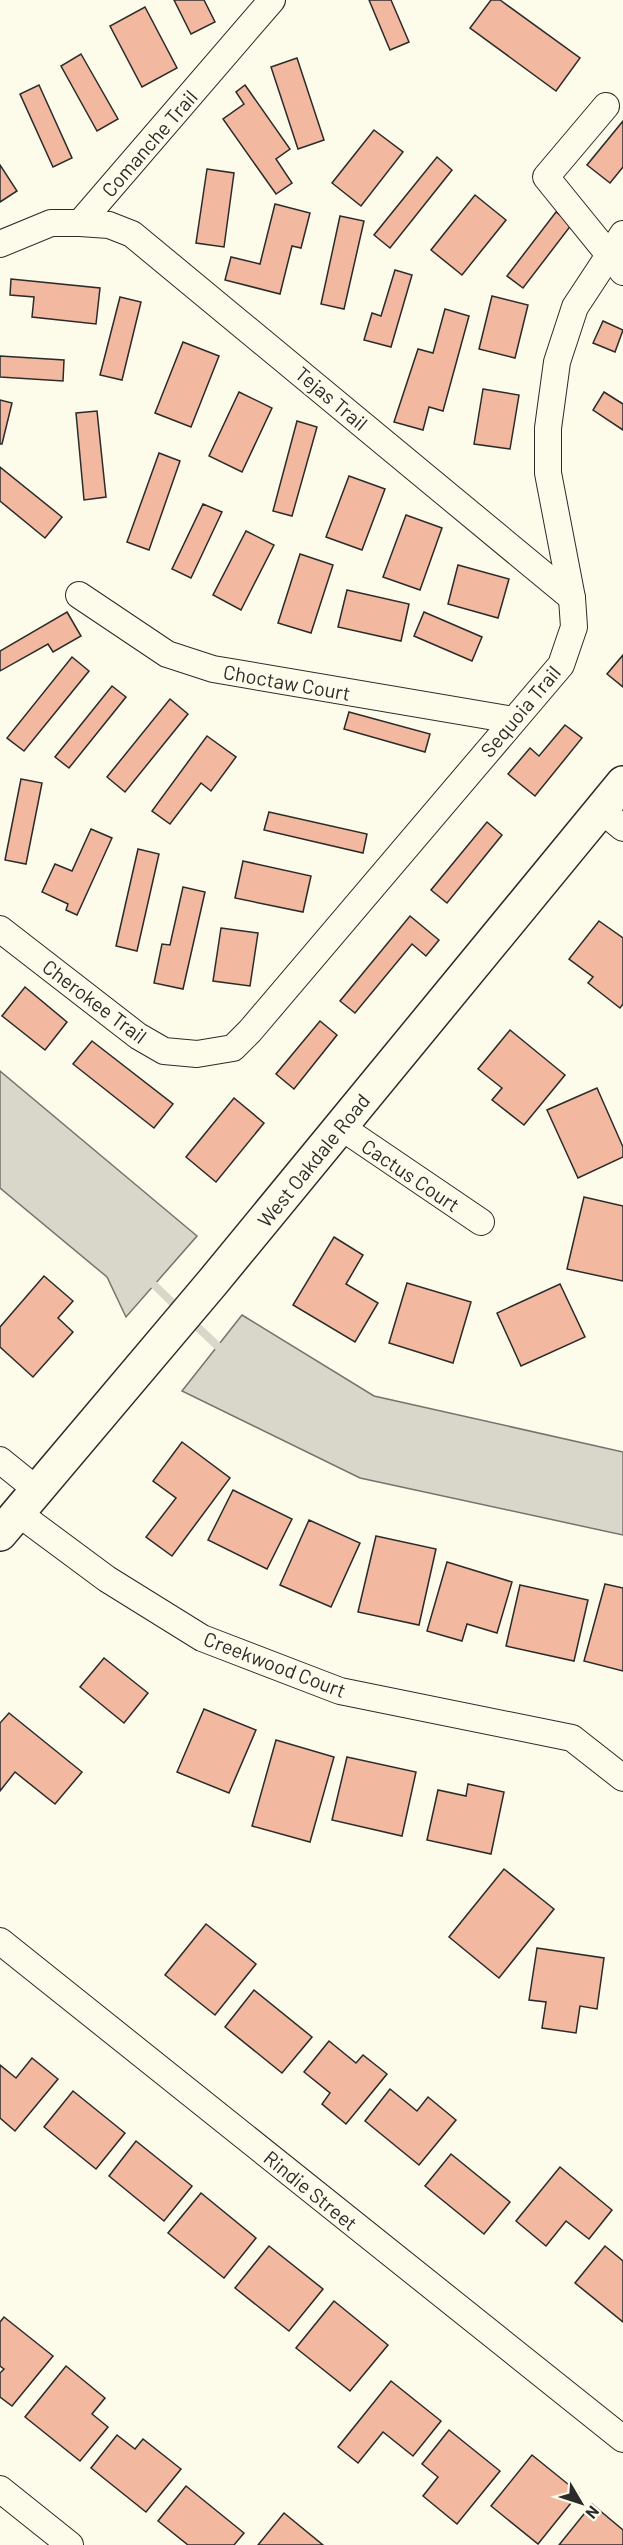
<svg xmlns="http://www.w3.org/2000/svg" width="623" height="2545" viewBox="0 0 623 2545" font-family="Barlow,sans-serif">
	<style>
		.water { fill: #d8d7c9; stroke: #74746e; stroke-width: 1.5 }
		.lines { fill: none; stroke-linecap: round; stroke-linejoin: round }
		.stream { stroke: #d8d7c9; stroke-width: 8 }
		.building { fill: #f2b8a0; stroke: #2b2b2b; stroke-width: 1.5 }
		.street-casing { stroke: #2b2b2b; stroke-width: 28 }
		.secondary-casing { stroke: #2b2b2b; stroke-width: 36 }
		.street { stroke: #fdfbea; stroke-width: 26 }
		.secondary { stroke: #fdfbea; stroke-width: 33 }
		.labels { text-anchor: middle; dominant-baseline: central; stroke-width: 4.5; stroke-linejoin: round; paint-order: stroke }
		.street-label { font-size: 20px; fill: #2b2b2b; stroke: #fdfbea }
	</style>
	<rect width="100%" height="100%" fill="#fdfbea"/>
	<g class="water">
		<path d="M0,1071L197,1236L126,1317L107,1277L0,1188Z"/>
		<path d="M242,1315L374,1396L623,1452V1535L360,1478L182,1391Z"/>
	</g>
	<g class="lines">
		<g class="stream">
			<path d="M147,1278L181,1311"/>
			<path d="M190,1320L224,1352"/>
		</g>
	</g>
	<g class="building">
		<path d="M174,0H204L215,22L191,34Z"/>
		<path d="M369,0H391L409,42L390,50Z"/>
		<path d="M491,0H500L580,58L556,91L470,28Z"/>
		<path d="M145,7L177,68L142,87L110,26Z"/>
		<path d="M81,54L118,119L97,131L61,66Z"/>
		<path d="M297,58L324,140L298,149L271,67Z"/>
		<path d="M39,85L72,158L53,167L20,94Z"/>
		<path d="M245,85L290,149L276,159L292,183L276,194L223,119L244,104L236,92Z"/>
		<path d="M623,121V167L610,183L587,165Z"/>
		<path d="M374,130L403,152L361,206L332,183Z"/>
		<path d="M437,157L452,170L390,248L374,235Z"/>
		<path d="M0,165L17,191L0,202Z"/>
		<path d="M207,169L234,173L224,247L196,243Z"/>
		<path d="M475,195L506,220L462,275L431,250Z"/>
		<path d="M275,204L310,213L301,248L292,246L280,294L225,280L231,257L260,264Z"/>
		<path d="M556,212L572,224L523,288L507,276Z"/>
		<path d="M340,216L364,221L344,309L321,304Z"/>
		<path d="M395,270L412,275L391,347L364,340L372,313L381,316Z"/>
		<path d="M11,279L100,288L96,324L32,317L34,297L10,295Z"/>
		<path d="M492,296L528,305L515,358L479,349Z"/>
		<path d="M120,297L141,302L122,380L100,375Z"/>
		<path d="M445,309L469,316L443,411L429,407L423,430L394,422L418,349L433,353Z"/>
		<path d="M603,321L623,330L615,352L593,343Z"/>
		<path d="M183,342L219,356L191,427L155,413Z"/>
		<path d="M0,356L64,360L63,381L0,377Z"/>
		<path d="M483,389L519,395L510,449L474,444Z"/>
		<path d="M239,392L272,408L242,472L209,456Z"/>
		<path d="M604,392L623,404V430L593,410Z"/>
		<path d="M0,400L12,403L2,444H0Z"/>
		<path d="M97,411L106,497L84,500L76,413Z"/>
		<path d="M297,421L317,427L292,516L273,511Z"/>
		<path d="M159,453L180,461L149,550L127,542Z"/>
		<path d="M0,467L62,517L45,538L0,501Z"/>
		<path d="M349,476L385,489L362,550L326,537Z"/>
		<path d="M203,504L222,512L191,578L172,569Z"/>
		<path d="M406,515L442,528L420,590L383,577Z"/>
		<path d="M246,531L274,545L241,610L213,595Z"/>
		<path d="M300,554L333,565L311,633L278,623Z"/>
		<path d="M458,565L509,579L498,618L448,604Z"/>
		<path d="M347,590L409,604L401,641L338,627Z"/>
		<path d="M67,612L81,636L53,652L48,644L0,671V651Z"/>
		<path d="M424,612L482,637L472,661L414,636Z"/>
		<path d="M623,655V687L607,674Z"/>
		<path d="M72,657L89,671L24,751L7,738Z"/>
		<path d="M112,686L126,697L69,768L55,757Z"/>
		<path d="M170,699L188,714L125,792L107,777Z"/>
		<path d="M349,712L430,734L425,752L344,729Z"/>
		<path d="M565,725L582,738L535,796L508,774L530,748L539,756Z"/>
		<path d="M207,736L236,757L211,791L201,783L170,824L152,811Z"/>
		<path d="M21,779L42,783L26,864L5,860Z"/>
		<path d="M269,812L367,834L363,853L264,830Z"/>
		<path d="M487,822L502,835L447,903L431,890Z"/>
		<path d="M91,829L112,838L77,915L66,910L68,904L42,892L55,864L72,871Z"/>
		<path d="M138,849L159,854L137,951L116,946Z"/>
		<path d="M243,861L311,876L303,912L235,898Z"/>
		<path d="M183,887L205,892L183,989L154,983L162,944L170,945Z"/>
		<path d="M410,916L439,940L426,956L412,944L355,1013L340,1001Z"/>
		<path d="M599,921L623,938V1004L620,1008L588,983L593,977L569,959Z"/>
		<path d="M221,928L258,933L250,986L213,981Z"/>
		<path d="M25,987L67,1022L45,1050L2,1016Z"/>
		<path d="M320,1021L337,1035L294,1089L276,1074Z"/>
		<path d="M510,1030L565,1075L524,1125L492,1100L502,1088L478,1069Z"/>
		<path d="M92,1041L173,1104L154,1128L73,1064Z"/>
		<path d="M597,1088L623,1147V1157L578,1178L547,1110Z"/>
		<path d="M234,1098L264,1123L216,1182L186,1157Z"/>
		<path d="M584,1197L623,1206V1281L567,1269Z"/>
		<path d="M334,1237L363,1255L346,1284L378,1303L355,1342L293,1305Z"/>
		<path d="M44,1276L73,1301L58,1318L73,1332L33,1377L0,1347V1327Z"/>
		<path d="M407,1283L471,1302L453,1363L389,1343Z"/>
		<path d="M560,1284L585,1337L521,1366L497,1313Z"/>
		<path d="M182,1442L230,1478L172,1556L146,1537L176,1498L153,1481Z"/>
		<path d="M233,1490L292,1519L267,1569L208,1540Z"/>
		<path d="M309,1520L360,1543L331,1607L280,1585Z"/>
		<path d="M376,1536L436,1549L419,1625L358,1612Z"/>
		<path d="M447,1562L512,1582L497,1633L467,1624L462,1641L427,1631Z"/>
		<path d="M605,1584L623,1588V1671L584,1661Z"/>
		<path d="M520,1585L588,1600L574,1661L506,1646Z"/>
		<path d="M104,1658L148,1693L124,1723L80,1687Z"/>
		<path d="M204,1709L256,1730L229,1793L177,1772Z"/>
		<path d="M9,1713L82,1772L55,1804L15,1772L0,1791V1723Z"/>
		<path d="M276,1740L334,1757L310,1842L252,1826Z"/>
		<path d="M347,1757L416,1772L402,1836L332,1820Z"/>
		<path d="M468,1784L504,1792L491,1854L427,1840L438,1790L466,1796Z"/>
		<path d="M504,1869L554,1909L499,1978L449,1937Z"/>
		<path d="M206,1924L256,1964L215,2015L165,1975Z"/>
		<path d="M537,1948L604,1958L597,2009L580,2006L576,2033L542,2028L546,2002L529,2000Z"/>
		<path d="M254,1990L312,2037L282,2073L225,2027Z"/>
		<path d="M329,2041L356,2063L363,2055L387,2074L346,2124L322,2104L330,2093L304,2072Z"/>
		<path d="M32,2058L58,2079L15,2131L0,2118V2065L16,2078Z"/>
		<path d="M390,2089L417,2111L428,2097L456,2120L419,2165L365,2121Z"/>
		<path d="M73,2091L125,2133L96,2169L44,2127Z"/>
		<path d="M136,2141L192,2186L164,2221L109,2176Z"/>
		<path d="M451,2154L510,2202L484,2234L425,2186Z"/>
		<path d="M560,2167L612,2210L589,2239L566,2221L546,2246L516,2221Z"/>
		<path d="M201,2193L256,2238L224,2278L168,2233Z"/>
		<path d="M269,2246L323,2289L289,2331L235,2288Z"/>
		<path d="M605,2246L623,2261V2322L575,2283Z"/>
		<path d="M334,2301L388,2345L350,2391L296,2348Z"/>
		<path d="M4,2317L53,2356L12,2406L0,2397V2373L4,2369L0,2366V2322Z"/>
		<path d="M66,2366L105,2398L92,2414L108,2427L80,2461L25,2417Z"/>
		<path d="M391,2381L441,2421L413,2456L383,2432L358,2463L338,2447Z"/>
		<path d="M449,2430L500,2471L457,2524L423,2496L438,2477L422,2464Z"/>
		<path d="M117,2435L135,2449L143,2439L181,2469L146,2512L91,2468Z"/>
		<path d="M532,2455L579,2493L538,2544L491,2506Z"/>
		<path d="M186,2486L244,2533L234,2545H188L158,2521Z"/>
		<path d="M592,2504L623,2530V2545H559Z"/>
		<path d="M284,2513L323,2545H258Z"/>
	</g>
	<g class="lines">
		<g class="street-casing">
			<g id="street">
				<path d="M606,106L546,177L623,272"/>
				<path d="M80,223L109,225L132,234L572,598"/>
				<path d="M0,244L51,223H80L272,0"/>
				<path d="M79,595L167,654L213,669L513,720"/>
				<path d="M601,810L623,828"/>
				<path d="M0,929L138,1036L164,1051L197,1054L233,1048L250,1031L561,665L574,627L572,598L548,473V428L557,362L575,307L623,234"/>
				<path d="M341,1127L481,1222"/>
				<path d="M0,1460L37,1490"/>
				<path d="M18,1513L107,1579L202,1638L340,1691L572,1738L623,1778"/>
				<path d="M0,1941L623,2439"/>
				<path d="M0,2489L70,2545"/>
			</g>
		</g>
		<g class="secondary-casing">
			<path id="secondary" d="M0,1534L212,1283L623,783"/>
		</g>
		<use href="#street" class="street"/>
		<use href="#secondary" class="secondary"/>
	</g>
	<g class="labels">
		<g class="street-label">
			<text transform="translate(149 143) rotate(-49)">Comanche Trail</text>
			<text transform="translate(332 398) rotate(40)">Tejas Trail</text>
			<text transform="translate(287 682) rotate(10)">Choctaw Court</text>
			<text transform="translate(520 711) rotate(-50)">Sequoia Trail</text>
			<text transform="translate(95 1001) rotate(37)">Cherokee Trail</text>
			<text transform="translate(313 1160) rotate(-51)">West Oakdale Road</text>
			<text transform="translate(411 1175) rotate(34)">Cactus Court</text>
			<text transform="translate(275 1664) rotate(21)">Creekwood Court</text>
			<text transform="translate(311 2190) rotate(39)">Rindie Street</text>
		</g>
	</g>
	<g transform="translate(581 2503) rotate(129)" stroke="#fdfbea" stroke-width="4.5" paint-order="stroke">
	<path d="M0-4.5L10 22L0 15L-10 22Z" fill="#2b2b2b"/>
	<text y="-9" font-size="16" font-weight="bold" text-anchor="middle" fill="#2b2b2b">N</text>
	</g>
</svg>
